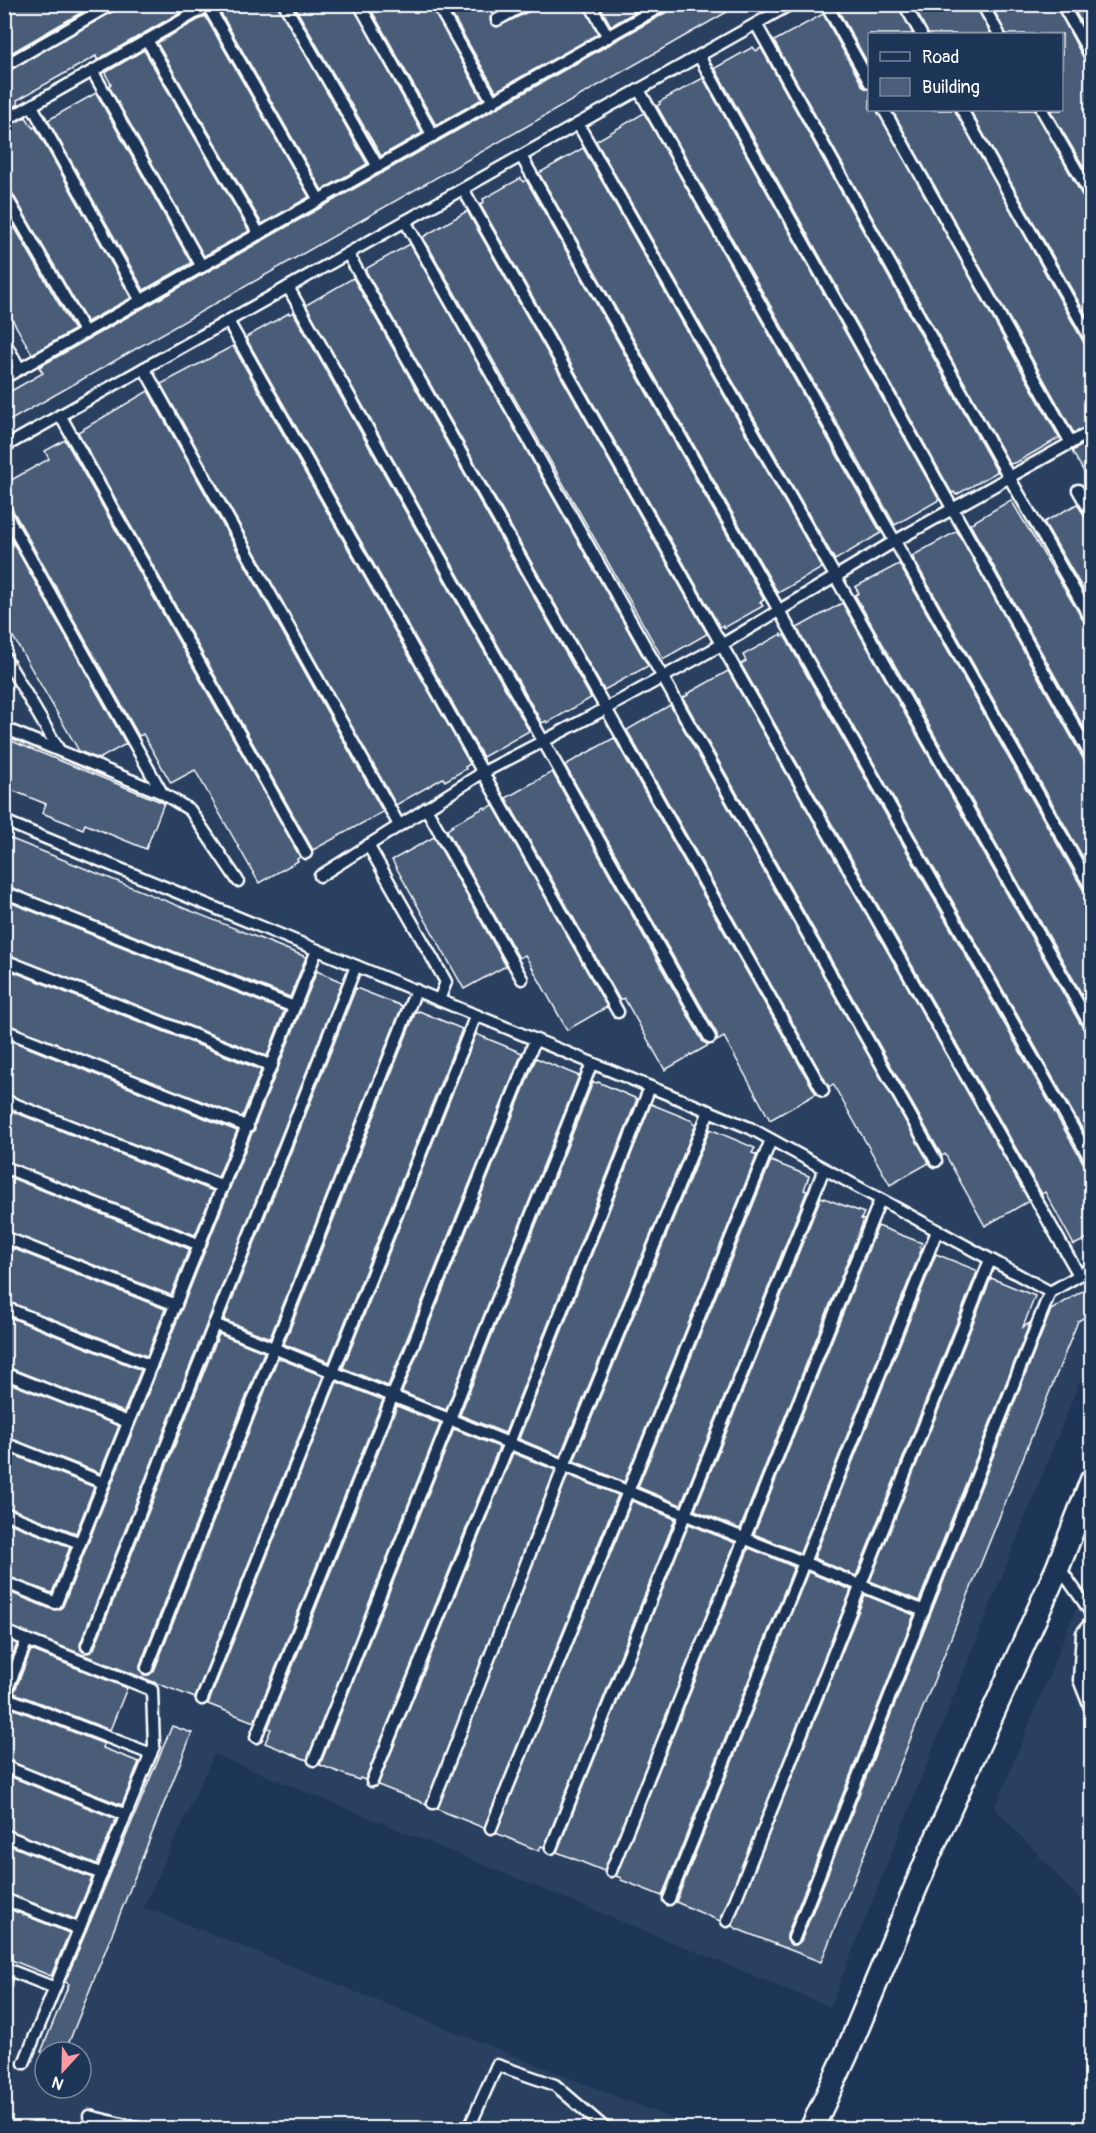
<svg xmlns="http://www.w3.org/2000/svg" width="1096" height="2133" viewBox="0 0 1096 2133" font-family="Pangolin,sans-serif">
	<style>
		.built { fill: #2a4161; fill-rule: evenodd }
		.building { fill: #4a5d79; stroke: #fff; stroke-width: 1.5 }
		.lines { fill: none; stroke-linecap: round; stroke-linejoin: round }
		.service-casing { stroke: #fff; stroke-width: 15 }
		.minor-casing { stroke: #fff; stroke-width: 27 }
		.service { stroke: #1d3557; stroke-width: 10 }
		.minor { stroke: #1d3557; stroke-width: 22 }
	</style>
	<rect width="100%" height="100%" fill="#1d3557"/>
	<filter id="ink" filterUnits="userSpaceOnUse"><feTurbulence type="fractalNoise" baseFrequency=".0167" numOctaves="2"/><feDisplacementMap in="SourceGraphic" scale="12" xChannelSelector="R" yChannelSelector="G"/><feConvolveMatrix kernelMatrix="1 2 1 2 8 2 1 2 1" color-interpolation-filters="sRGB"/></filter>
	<g filter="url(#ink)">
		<g class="built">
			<path d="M5,5H1091V1353L830,2007L214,1754L144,1907L695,2128H5ZM870,34H1062V110H870ZM45,2052H81V2088H45Z"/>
			<path d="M1091,1572V1912L995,1808Z"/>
		</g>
		<g class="building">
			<path d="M4,4H96L4,57Z"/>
			<path d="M119,4H195L97,60L96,56L17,100L19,104L4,112V73L116,10Z"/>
			<path d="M218,4H277L367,164L322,190L218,8Z"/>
			<path d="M293,4H352L422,133L381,156Z"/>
			<path d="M368,4H430L482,99L436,125Z"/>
			<path d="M446,4H510L490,17L491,24L497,27L530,11L533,4H583L598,34L496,91Z"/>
			<path d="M599,4H649L611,26Z"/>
			<path d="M672,4H741L4,424V395L43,373L39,367L612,43L669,11Z"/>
			<path d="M839,4H897L913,34H870V67L836,6Z"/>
			<path d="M913,4H975L991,34H928Z"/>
			<path d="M991,4H1055L1085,61L1092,64V181L1050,110H1062V34H1006Z"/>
			<path d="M1071,4H1092V41Z"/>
			<path d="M823,14L863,87L870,90V110H877L1059,438L1017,462L1010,464L774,41Z"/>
			<path d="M205,16L309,197L262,224L157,43Z"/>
			<path d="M753,47L756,51L761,48L997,472L956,495L954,492L952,493L716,70L715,68Z"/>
			<path d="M144,50L249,231L204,256L109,86L111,84L105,73Z"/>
			<path d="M703,78L939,500L895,525L657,106L660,104L659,102Z"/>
			<path d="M96,93L191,263L144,290L48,120Z"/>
			<path d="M892,110H955L1085,345L1092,348V424L1074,433Z"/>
			<path d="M970,110H1035L1085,201L1092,204V325Z"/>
			<path d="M644,113L881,533L835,560L596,141Z"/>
			<path d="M26,117L33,128L35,127L131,298L87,322L10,189L4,186V128Z"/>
			<path d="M583,148L822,568L778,593L539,173Z"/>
			<path d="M521,178L523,182L526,180L764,600L760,602L763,606L724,628L723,625L720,627L480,204L484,202L483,199Z"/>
			<path d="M4,209L74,330L32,354L4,305Z"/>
			<path d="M467,211L707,634L663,659L423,237Z"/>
			<path d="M410,244L648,666L604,690L366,271L367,268Z"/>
			<path d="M353,278L591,698L547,723L546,721L542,723L306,305Z"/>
			<path d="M293,312L529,731L483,757L246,338L248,336L289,313L290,314Z"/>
			<path d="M233,346L470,764L465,767L466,769L445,781L443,778L396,805L161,384Z"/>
			<path d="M148,391L383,812L313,850L78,432Z"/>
			<path d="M65,440L300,857L297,859L298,861L259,883L195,770L171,783L143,734L139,736L11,507L4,504V484L49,459L45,451Z"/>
			<path d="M1092,440V486L1072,451Z"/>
			<path d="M1011,500L1086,625L1092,628V742L970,524Z"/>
			<path d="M1077,504L1086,518L1092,521V605L1044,522Z"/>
			<path d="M4,527L126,744L99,759L79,751L4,621Z"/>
			<path d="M957,531L1085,762L1092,765V873L912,556Z"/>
			<path d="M899,564L1085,893L1092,896V1012L855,595L859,593L855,587Z"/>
			<path d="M842,603L1085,1032L1092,1035V1146L797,628Z"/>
			<path d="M781,634L782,636L784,635L1085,1166L1092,1169V1236L1074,1245L1045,1192L1042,1194L741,664L746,661L743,655Z"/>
			<path d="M728,671L1029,1201L985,1226L945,1154L942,1156L683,698L688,695L687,694Z"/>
			<path d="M670,705L929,1163L890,1185L833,1084L829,1087L627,730Z"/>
			<path d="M4,738L164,803L146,849L85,824L83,829L42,813L46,804L4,787Z"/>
			<path d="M614,738L816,1094L770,1120L724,1037L717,1041V1034L565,765Z"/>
			<path d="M552,772L703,1042L709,1045L665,1070L624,998L620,1000L506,798Z"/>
			<path d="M493,805L607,1007L567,1030L525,955L519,958L447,830L453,826L452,825L485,807L486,809Z"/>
			<path d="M4,836L306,957L290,997L4,885Z"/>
			<path d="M434,837L506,966L464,989L392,860Z"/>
			<path d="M4,900L284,1011L267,1056L4,953Z"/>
			<path d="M4,968L261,1070L242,1117L4,1023Z"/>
			<path d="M317,971L342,982L80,1644L81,1650L85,1653L91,1652L94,1649L219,1334L264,1352L140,1665V1670L144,1675H149L154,1671L278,1358L323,1376L195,1698L4,1624V1590L53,1610L60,1609L63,1606L252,1133L255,1129V1125Z"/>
			<path d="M356,988L402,1006L270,1338L224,1320Z"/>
			<path d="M416,1011L418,1012L419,1011L462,1029L329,1362L284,1344Z"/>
			<path d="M476,1034L522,1053L388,1386L343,1368Z"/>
			<path d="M4,1038L237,1131L218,1177L4,1093Z"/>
			<path d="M536,1058L579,1076L446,1410L402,1392Z"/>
			<path d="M593,1082L597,1083L598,1082L637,1099L505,1433L460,1415Z"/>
			<path d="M651,1104L693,1121V1123L696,1124L560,1456L519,1439Z"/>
			<path d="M4,1108L213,1191L195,1235L4,1160Z"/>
			<path d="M710,1129L755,1148L752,1153L757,1155L624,1482L574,1461Z"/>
			<path d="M771,1161L809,1176L804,1190L807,1191L681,1505L638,1487Z"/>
			<path d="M4,1175L189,1249L171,1295L4,1230Z"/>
			<path d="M821,1197L864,1213L861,1219L864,1220L740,1529L695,1510Z"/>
			<path d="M878,1226L922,1243L920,1247L922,1248L800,1553L754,1534Z"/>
			<path d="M4,1245L165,1309L147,1356L4,1300Z"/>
			<path d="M936,1254L976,1270L977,1272L856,1576L814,1558Z"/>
			<path d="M991,1278L1035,1296L1023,1327L1030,1323L919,1601L870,1581Z"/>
			<path d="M1092,1285V1313L1078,1321L821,1962L737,1929L732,1926L865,1595L914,1615L787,1935V1940L791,1945H796L801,1941L1051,1310Z"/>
			<path d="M4,1315L141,1370L124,1412L4,1366Z"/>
			<path d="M4,1381L119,1426L100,1473L4,1436Z"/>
			<path d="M337,1382L383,1400L254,1722L208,1704Z"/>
			<path d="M397,1406L440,1424L307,1760L265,1743L271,1729L268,1728Z"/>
			<path d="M454,1429L499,1447L365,1780L360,1778L359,1780L320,1765Z"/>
			<path d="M4,1451L94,1487L76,1533L4,1506Z"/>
			<path d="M513,1453L555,1470L426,1804L378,1785Z"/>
			<path d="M568,1475L618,1495L484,1828L437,1809Z"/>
			<path d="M632,1501L675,1519L544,1847L541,1846L539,1851L496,1833Z"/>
			<path d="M4,1521L70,1547L52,1593L4,1575Z"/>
			<path d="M689,1524L735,1543L604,1871L557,1852Z"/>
			<path d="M749,1548L794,1567L662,1896L621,1880V1878L616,1876Z"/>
			<path d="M808,1572L851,1590L720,1921L676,1902Z"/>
			<path d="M4,1639L17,1644L4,1676Z"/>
			<path d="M31,1650L127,1688L110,1730L14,1693Z"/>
			<path d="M4,1705L104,1744L103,1748L139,1762L122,1805L4,1759Z"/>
			<path d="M172,1726L192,1733L65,2052H41L69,1984L65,1982Z"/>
			<path d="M4,1774L116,1819L97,1864L4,1828Z"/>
			<path d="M4,1843L92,1878L75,1919L4,1892Z"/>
			<path d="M4,1907L69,1933L51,1976L4,1957Z"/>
		</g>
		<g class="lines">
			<g class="service-casing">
				<g id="service">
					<path d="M284,4L378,167"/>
					<path d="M359,4L433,136"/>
					<path d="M437,4L493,102"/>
					<path d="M590,4L608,37"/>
					<path d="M826,4L870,83"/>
					<path d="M904,4L921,34"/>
					<path d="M982,4L999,34"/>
					<path d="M1062,4L1092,57"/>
					<path d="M208,6L319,200"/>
					<path d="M497,20L526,4"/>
					<path d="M756,24L1009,477L1092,621"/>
					<path d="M147,40L259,234"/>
					<path d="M699,56L1092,758"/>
					<path d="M4,66L112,4"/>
					<path d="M93,72L202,267"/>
					<path d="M639,90L1092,889"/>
					<path d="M32,106L141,301"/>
					<path d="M884,110L1071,443"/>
					<path d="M962,110L1092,341"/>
					<path d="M1042,110L1092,197"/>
					<path d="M4,121L211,4"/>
					<path d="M578,124L1092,1028"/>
					<path d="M521,156L1092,1162"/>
					<path d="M463,189L1079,1275"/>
					<path d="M4,193L85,333"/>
					<path d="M405,221L936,1161"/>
					<path d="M348,254L823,1091"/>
					<path d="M288,287L710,1038"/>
					<path d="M228,321L618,1012"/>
					<path d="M4,341L20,369"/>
					<path d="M144,368L399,825"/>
					<path d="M4,378L665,4"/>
					<path d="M60,415L306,853"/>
					<path d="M4,447L791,4"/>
					<path d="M1078,490L1092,514"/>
					<path d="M4,511L162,793L4,728"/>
					<path d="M4,656L59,750"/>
					<path d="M162,793L190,810L238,881"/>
					<path d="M426,808L522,979"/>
					<path d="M4,821L750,1128L1050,1292L794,1938"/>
					<path d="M368,845L446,982L439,1000"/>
					<path d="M320,876L482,773L605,709L723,644L895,541L1092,431"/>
					<path d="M4,892L294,1007"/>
					<path d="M4,960L272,1066"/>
					<path d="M4,1030L248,1127"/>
					<path d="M4,1100L223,1187"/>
					<path d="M4,1167L200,1245"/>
					<path d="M4,1237L176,1305"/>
					<path d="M1050,1292L1092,1268"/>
					<path d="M4,1307L151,1366"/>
					<path d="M214,1324L924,1611"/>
					<path d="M4,1373L128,1422"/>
					<path d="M4,1443L104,1483"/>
					<path d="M4,1513L80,1543"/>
					<path d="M1059,1567L1085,1604L1092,1616"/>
					<path d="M4,1582L56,1603L317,950"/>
					<path d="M1092,1620L1082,1633L1079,1680L1092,1713"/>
					<path d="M4,1631L152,1690L154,1746L24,2063"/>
					<path d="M27,1640L4,1697L151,1754"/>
					<path d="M87,1646L356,966"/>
					<path d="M147,1668L416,990"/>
					<path d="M202,1699L476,1015"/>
					<path d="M256,1737L535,1040"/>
					<path d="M314,1760L592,1063"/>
					<path d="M4,1766L126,1815"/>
					<path d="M372,1781L509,1443L650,1087"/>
					<path d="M433,1803L564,1466L709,1111"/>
					<path d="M491,1828L771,1140"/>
					<path d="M4,1835L102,1874"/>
					<path d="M551,1848L824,1169"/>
					<path d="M611,1871L880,1200"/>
					<path d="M4,1899L79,1929"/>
					<path d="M669,1899L937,1231"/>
					<path d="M727,1921L990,1260"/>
					<path d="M4,1968L55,1988"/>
					<path d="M89,2116L138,2128"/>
					<path d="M469,2128L497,2065L555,2085L605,2128"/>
				</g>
			</g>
			<g class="minor-casing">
				<path id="minor" d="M812,2128L846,2055L930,1853L1058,1567L1092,1480"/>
			</g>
			<use href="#service" class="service"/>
			<use href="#minor" class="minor"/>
		</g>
	</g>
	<rect width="1096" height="2133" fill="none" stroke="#1d3557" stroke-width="24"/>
	<rect x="12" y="12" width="1072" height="2109" fill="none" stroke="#fff" stroke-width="2" filter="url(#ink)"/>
	<rect x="868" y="33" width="195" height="78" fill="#1d3557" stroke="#77869a" stroke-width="1.5"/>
	<rect x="880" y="52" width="30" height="9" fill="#1d3557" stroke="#77869a" stroke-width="1.5"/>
	<text x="922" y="63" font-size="18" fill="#ffffff">Road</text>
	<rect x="880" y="78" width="30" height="18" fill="#4a5d79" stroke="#77869a" stroke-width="1.5"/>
	<text x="922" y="93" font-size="18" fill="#ffffff">Building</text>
	<g transform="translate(63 2070) rotate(202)"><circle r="28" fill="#1d3557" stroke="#77869a" stroke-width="1.5"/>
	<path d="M0-4.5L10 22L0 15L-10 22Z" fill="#ff9aa2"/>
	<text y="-9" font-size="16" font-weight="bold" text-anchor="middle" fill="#ffffff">N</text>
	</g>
</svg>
